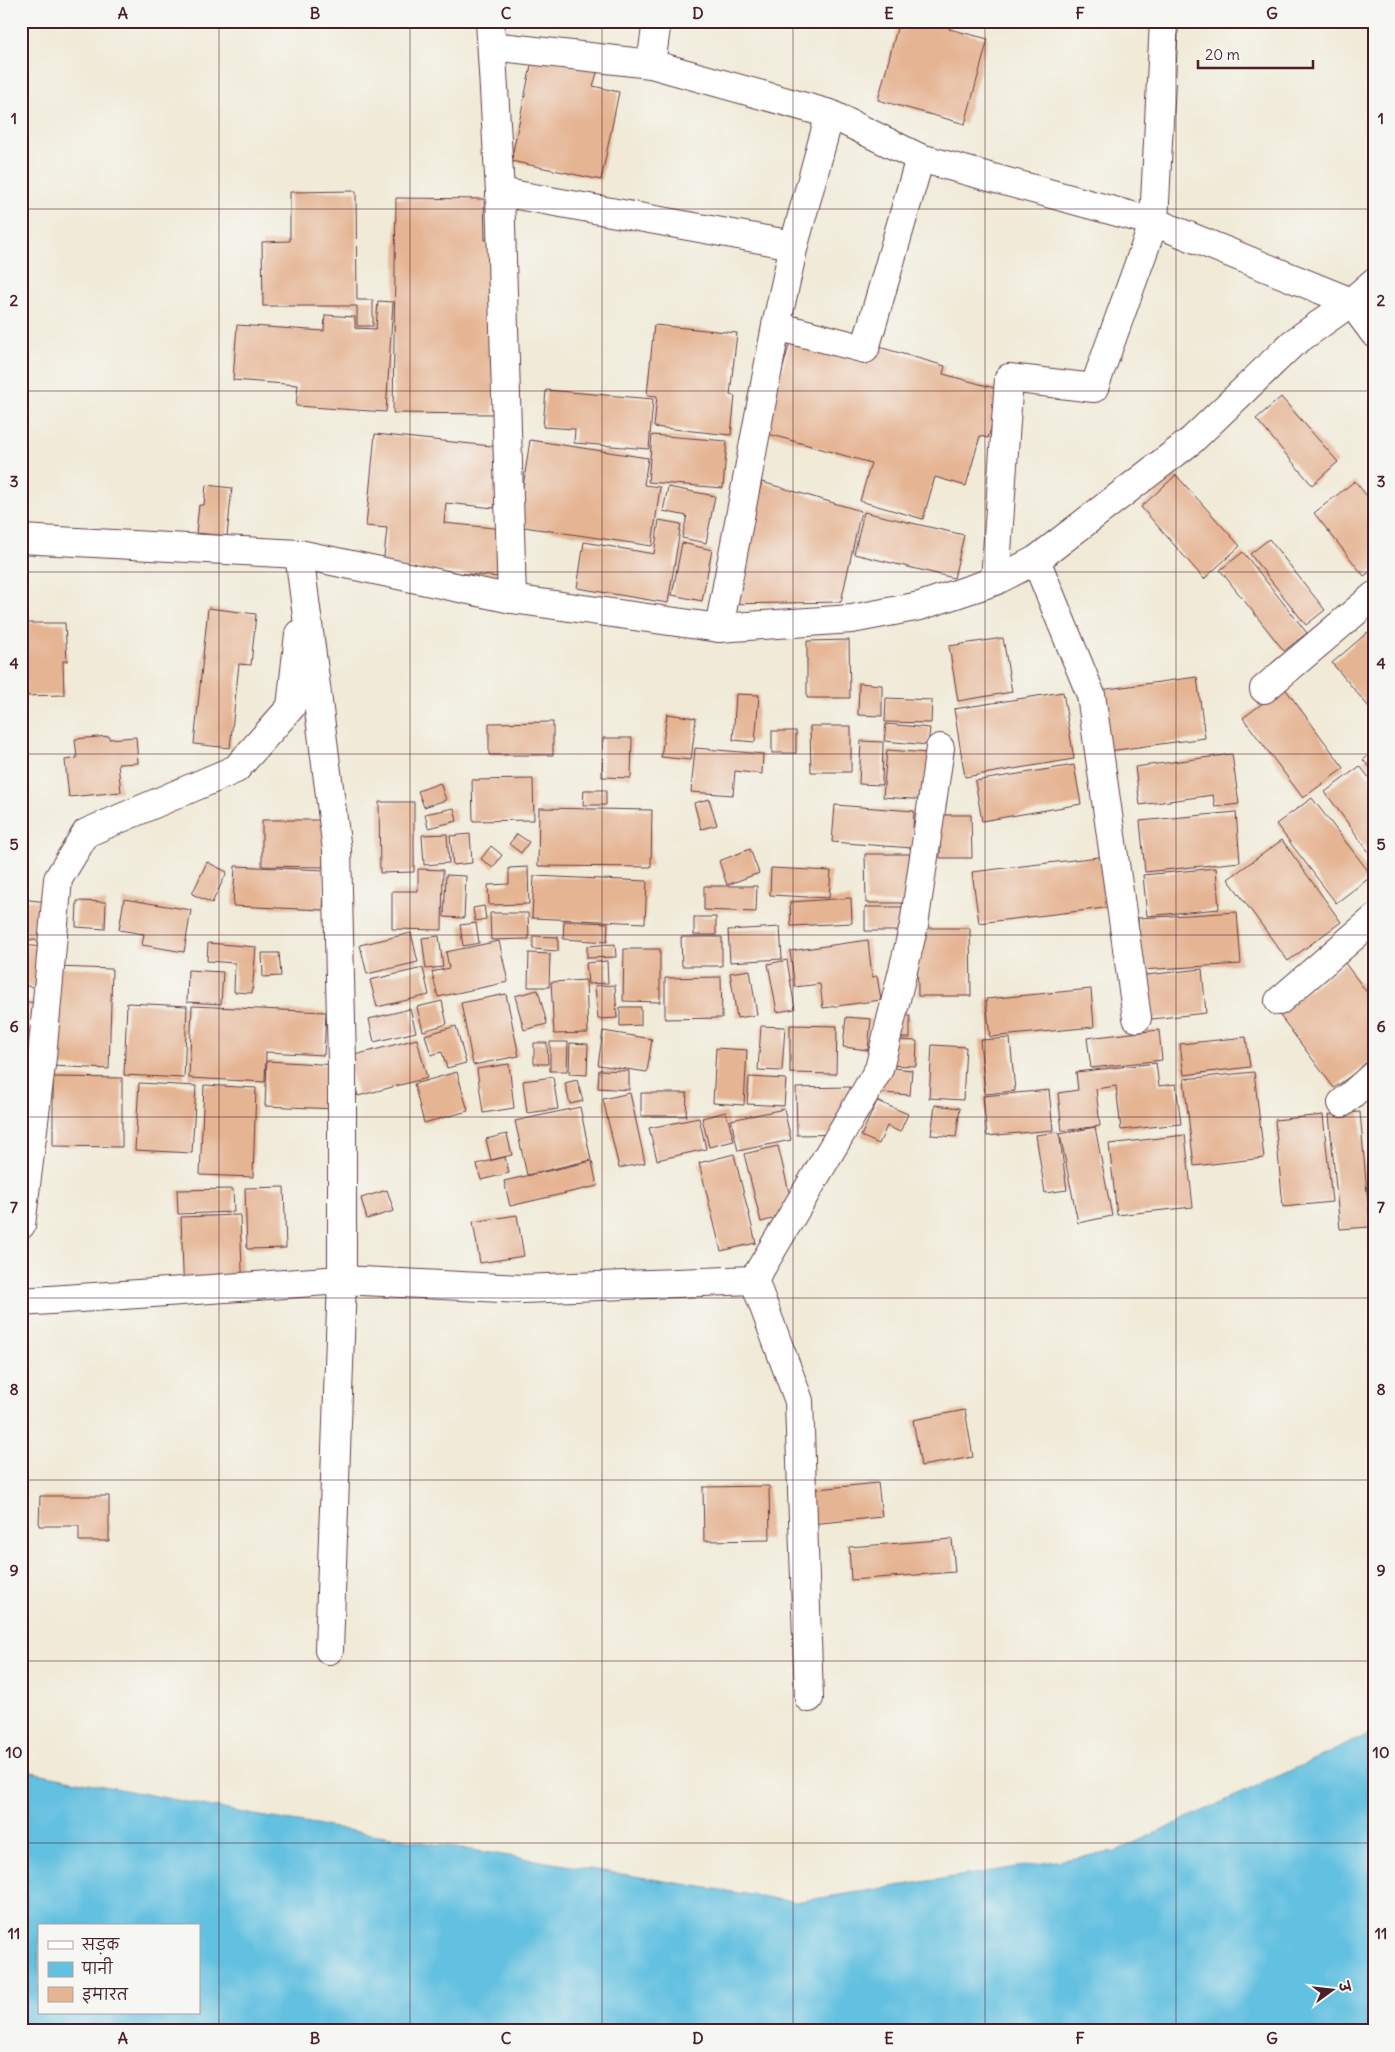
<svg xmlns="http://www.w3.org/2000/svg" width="1395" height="2052" viewBox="0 0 1395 2052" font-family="Delius,'Playpen Sans Deva',sans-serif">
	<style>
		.water { fill: #62c0e0; stroke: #567086; fill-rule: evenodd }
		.building { fill: #e5b493 }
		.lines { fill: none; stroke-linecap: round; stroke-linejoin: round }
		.minor-casing { stroke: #633d45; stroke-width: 30 }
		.minor { stroke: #fff; stroke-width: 28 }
		.grid { fill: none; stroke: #4a1f2b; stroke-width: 1; stroke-opacity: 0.55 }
		.neatline { fill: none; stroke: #4a1f2b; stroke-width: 2 }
		.grid-label { font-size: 16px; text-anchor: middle; font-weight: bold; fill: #4a1f2b }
	</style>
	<rect width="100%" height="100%" fill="#f6f6f2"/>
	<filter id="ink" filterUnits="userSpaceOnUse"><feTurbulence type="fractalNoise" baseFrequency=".02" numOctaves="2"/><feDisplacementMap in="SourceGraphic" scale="10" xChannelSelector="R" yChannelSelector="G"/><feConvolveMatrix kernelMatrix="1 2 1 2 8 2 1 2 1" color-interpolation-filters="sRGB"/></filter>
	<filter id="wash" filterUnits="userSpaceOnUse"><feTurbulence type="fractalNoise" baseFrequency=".0096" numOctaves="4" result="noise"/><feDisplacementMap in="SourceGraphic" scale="20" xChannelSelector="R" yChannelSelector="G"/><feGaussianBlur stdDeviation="1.12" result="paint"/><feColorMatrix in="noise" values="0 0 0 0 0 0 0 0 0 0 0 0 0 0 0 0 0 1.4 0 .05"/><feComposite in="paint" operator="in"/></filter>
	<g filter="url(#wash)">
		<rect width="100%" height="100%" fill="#f0ead7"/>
		<path class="water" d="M1374,1732V2031H21V1770L254,1815L795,1902L1114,1852ZM39,1926H199V2013H39Z"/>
		<g id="blocks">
			<g class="building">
				<path d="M899,21H951L949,29L988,39L965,124L878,100Z"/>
				<path d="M533,56L598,70L593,86L619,92L601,180L511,161Z"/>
				<path d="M356,191L357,300H373V326H357V306H263L262,242L290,241V192Z"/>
				<path d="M396,198L484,199L485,240H494L493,414L393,413Z"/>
				<path d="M378,301L393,302L386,412L296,406L298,385L233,380L237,325L324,331L325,315L355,317V328L376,329Z"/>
				<path d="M654,325L737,333L730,395L735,396L731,435L654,427L657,396L647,395Z"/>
				<path d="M790,342L866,364L872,345L945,366L943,374L1002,390L988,438L980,436L966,486L935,477L923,519L860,501L871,463L765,433Z"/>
				<path d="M546,390L653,399L649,449L574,443L575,429L543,427Z"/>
				<path d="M1281,397L1338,462L1312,485L1256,419Z"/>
				<path d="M375,434L501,447L494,508L446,503L444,523L504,529L500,577L383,566L387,528L366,526Z"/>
				<path d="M652,435L727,441L723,488L648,482Z"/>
				<path d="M530,440L648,458L644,485L660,487L652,546L517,526Z"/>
				<path d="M1176,475L1240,546L1204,579L1141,507Z"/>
				<path d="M1355,481L1374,505V569L1364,576L1314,513Z"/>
				<path d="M762,482L861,511L841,602L727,604Z"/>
				<path d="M206,485L232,488L227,536L196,533L199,505H204Z"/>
				<path d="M668,487L715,496L706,543L682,538L687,516L663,511Z"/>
				<path d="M864,512L964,535L954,578L854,554Z"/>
				<path d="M659,520L681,524L668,603L577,588L584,542L654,554Z"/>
				<path d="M1269,539L1325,610L1306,625L1250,554Z"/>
				<path d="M682,543L712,550L702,601L672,595Z"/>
				<path d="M1243,552L1307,633L1284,651L1220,570Z"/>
				<path d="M208,608L256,614L251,665L239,664L230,748L194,744Z"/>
				<path d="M21,623H65L67,661H63L64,695L21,696Z"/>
				<path d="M1368,632L1374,639V713L1332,663Z"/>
				<path d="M1003,638L1012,692L958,701L949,646Z"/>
				<path d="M849,640L850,698H807V641Z"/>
				<path d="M1197,677L1205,738L1109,751L1100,690Z"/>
				<path d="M859,683L882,685V716L858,715Z"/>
				<path d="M1284,687L1344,768L1303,798L1243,718Z"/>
				<path d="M1063,692L1074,759L965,777L954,709Z"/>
				<path d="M736,694L759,695L755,742L733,740Z"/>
				<path d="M886,698L932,700L931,723L885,722Z"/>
				<path d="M667,714L696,718L691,760L661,757Z"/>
				<path d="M553,722V755H489V723Z"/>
				<path d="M886,724L930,728L928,745L884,741Z"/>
				<path d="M810,726H851V772H811Z"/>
				<rect x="772" y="731" width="24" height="22"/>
				<path d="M109,736V739L136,737L138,763L118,764L121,792L69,797L65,760L77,758L75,739Z"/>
				<path d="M603,738H632L631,778L602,777Z"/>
				<path d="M861,741L883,742L882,785L859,784Z"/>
				<path d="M695,748L763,754L762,774L735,771L733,795L691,792Z"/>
				<path d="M887,750L929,753L926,800L883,797Z"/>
				<path d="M1374,751V772L1363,760Z"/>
				<path d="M1232,754L1239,804L1215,807L1213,795L1140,805L1135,767Z"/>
				<path d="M1074,765L1081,804L982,821L975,781Z"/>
				<path d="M1360,766L1374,784V859L1325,792Z"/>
				<path d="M533,779L534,820L473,821L472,780Z"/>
				<path d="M440,783L446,800L424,807L418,791Z"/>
				<path d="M584,790H606V805H583Z"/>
				<path d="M1312,798L1372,876L1336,903L1276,824Z"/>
				<path d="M709,799L717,825L701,829L694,803Z"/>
				<path d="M379,802H414V872L380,873Z"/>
				<path d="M835,805L914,811L912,848L832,842Z"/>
				<path d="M454,808L457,821L428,828L425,814Z"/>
				<path d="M539,808L652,810L651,867L538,866Z"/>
				<path d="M1236,812L1240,862L1145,872L1140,821Z"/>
				<path d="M940,815H971L972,858H940Z"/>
				<path d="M262,820H323V867L262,866Z"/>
				<path d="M447,834L449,863L424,865L422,835Z"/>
				<path d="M470,834L472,863L453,865L450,836Z"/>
				<path d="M517,834L529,842L521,853L509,844Z"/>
				<path d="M1282,840L1341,922L1288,961L1228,879Z"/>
				<path d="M491,846L502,855L493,868L481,859Z"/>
				<path d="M750,849L759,873L727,885L719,861Z"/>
				<path d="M865,854H910L909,903H866Z"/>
				<path d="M1107,856L1113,907L979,923L972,872Z"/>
				<path d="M207,862L227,872L212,903L192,894Z"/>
				<path d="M235,866L325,870L323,910L233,906Z"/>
				<path d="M528,867L529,904L489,905L488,885L509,884V868Z"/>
				<path d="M771,868L831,871L829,898L770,895Z"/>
				<path d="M1216,868L1219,909L1147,916L1143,875Z"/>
				<path d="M418,869L443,870L442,930L392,929V891H418Z"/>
				<path d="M446,875L466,876L464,918L444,917Z"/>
				<path d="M534,876L647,881L645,923L532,918Z"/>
				<path d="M704,886H757L756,912L704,910Z"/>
				<path d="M851,898L852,923L791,926L790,902Z"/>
				<path d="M21,899L47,902L44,941L21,939Z"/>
				<path d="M124,899L191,910L184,952L142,945L144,934L119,930Z"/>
				<path d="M77,901L106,902L105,929L76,927Z"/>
				<path d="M484,906L486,919L475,921L473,908Z"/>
				<path d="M865,907H907L908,931H865Z"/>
				<path d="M1237,912L1241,964L1141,970L1138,918Z"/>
				<path d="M490,913H528L529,939L491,940Z"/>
				<rect x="694" y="917" width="22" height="18"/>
				<path d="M564,921L608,923L607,942L563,939Z"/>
				<path d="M476,923L479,943L463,946L460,925Z"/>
				<path d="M780,927L782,959L730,962L728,930Z"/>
				<path d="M917,928H970L971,996H918Z"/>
				<path d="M411,933L418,962L367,974L360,945Z"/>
				<path d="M439,936L443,967L426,969L422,938Z"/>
				<path d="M533,936L558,937V951L533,949Z"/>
				<path d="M681,937H722V966H682Z"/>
				<path d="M868,940L872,977L877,976L881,1000L823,1008L820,984L795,987L790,951Z"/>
				<path d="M499,941L508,982L438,997L432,972L449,968L446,952Z"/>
				<path d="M208,943L256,947L252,993L234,992L235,963L207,961Z"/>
				<path d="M615,944L616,957L587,958V946Z"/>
				<path d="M21,945L43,947L39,988L21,985Z"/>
				<path d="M624,949H660V1002L623,1001Z"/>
				<path d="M262,953H279L281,976L263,977Z"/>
				<path d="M529,953L550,954L549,987H528Z"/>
				<path d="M787,960L795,1009L777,1012L768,964Z"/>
				<path d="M607,961L608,983L588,984L586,963Z"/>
				<path d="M1345,963L1374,1002V1059L1334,1088L1278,1013Z"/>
				<path d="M56,967L112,969L109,1069L52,1066Z"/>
				<path d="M423,968L429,995L377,1007L370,980Z"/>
				<path d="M1202,969L1206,1013L1143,1020L1137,976Z"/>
				<path d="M188,970L223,972L221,1004L187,1002Z"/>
				<path d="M750,970L757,1015L737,1018L730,973Z"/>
				<path d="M721,977L722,1018L665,1019V978Z"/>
				<path d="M586,980L588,1033L554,1034L551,982Z"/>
				<path d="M615,985L617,1018L598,1019L595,986Z"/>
				<path d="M1091,989L1094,1027L990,1037L986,999Z"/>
				<path d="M538,990L547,1024L524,1030L515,996Z"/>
				<path d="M506,994L519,1056L473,1065L461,1003Z"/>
				<path d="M21,1001L36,1003L34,1031L21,1030Z"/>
				<path d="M442,1001L447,1024L423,1031L417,1007Z"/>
				<path d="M127,1003L187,1006L184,1078L124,1075Z"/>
				<path d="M192,1006L326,1012L324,1055L266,1052L265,1082L189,1078Z"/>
				<path d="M620,1007H641V1025L620,1026Z"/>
				<path d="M410,1009L416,1032L374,1042L369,1019Z"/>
				<rect x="885" y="1016" width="25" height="22"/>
				<path d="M846,1017L871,1019L868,1050L843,1047Z"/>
				<path d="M790,1025L837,1026L836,1074L790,1073Z"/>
				<path d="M456,1026L466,1063L447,1068L442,1052L431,1055L425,1035Z"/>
				<path d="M761,1026L785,1027L782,1071L758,1070Z"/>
				<path d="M1159,1030L1162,1060L1091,1068L1087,1038Z"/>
				<path d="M603,1031L652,1039L647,1072L598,1065Z"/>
				<path d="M1246,1037L1250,1067L1184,1075L1180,1044Z"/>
				<path d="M1010,1038L1015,1091L985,1094L980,1040Z"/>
				<path d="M417,1039L427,1078L358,1096L347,1057Z"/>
				<path d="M877,1039L917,1041L916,1066L877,1065Z"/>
				<path d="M550,1042H568L567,1071H550Z"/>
				<path d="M534,1043H547L548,1064H534Z"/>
				<path d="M570,1043L588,1044L587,1075L569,1074Z"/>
				<path d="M932,1045L966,1047L963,1100L929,1098Z"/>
				<path d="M716,1048L747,1050L744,1105L713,1103Z"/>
				<path d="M21,1052L35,1054L29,1102L21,1101Z"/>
				<path d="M267,1061L338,1065L336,1109L265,1106Z"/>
				<path d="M1156,1063L1159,1086L1176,1084L1181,1124L1121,1130L1116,1086L1096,1089L1100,1126L1062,1131L1058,1093L1078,1090L1076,1072Z"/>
				<path d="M509,1064L514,1108L483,1113L477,1069Z"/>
				<path d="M873,1066L912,1070L910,1095L870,1092Z"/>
				<path d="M599,1070L629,1071V1090L598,1088Z"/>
				<path d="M457,1072L468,1111L424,1123L414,1084Z"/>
				<path d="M1254,1072L1264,1158L1194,1166L1184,1079Z"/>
				<path d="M53,1077L122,1078V1147L53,1146Z"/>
				<path d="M553,1077L558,1109L527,1113L523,1081Z"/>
				<path d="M749,1077L786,1079L784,1106L747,1104Z"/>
				<path d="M577,1080L583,1101L570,1104L565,1083Z"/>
				<path d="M139,1083L196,1086L192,1153L135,1150Z"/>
				<path d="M204,1085L256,1088L253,1177L200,1175Z"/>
				<path d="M850,1087V1134L797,1135L796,1088Z"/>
				<path d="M1049,1090L1053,1130L987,1136L983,1096Z"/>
				<path d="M630,1093L645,1163L619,1168L603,1099Z"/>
				<path d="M641,1093H687L686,1116H641Z"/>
				<path d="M877,1101L908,1114L900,1132L887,1126L879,1144L861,1136Z"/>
				<path d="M935,1105L960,1108L956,1137L931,1135Z"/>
				<path d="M580,1107L591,1160L527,1175L515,1121Z"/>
				<path d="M784,1109L791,1140L738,1151L731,1120Z"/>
				<path d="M726,1112L734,1141L709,1147L702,1118Z"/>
				<path d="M1360,1112L1370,1227L1340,1229L1329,1115Z"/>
				<path d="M1323,1115L1332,1202L1283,1207L1275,1120Z"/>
				<path d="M699,1118L706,1149L657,1160L649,1128Z"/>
				<path d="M1095,1127L1112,1216L1078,1223L1060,1134Z"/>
				<path d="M1059,1132L1067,1190L1045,1193L1036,1135Z"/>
				<path d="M507,1134L512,1155L491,1160L486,1139Z"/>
				<path d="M1185,1135L1193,1207L1117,1215L1109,1144Z"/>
				<path d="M778,1146L794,1213L761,1222L744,1154Z"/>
				<path d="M734,1154L756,1243L721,1251L699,1163Z"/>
				<path d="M505,1157L509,1173L481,1180L477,1164Z"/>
				<path d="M592,1161L597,1186L510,1206L504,1181Z"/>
				<path d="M284,1187L286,1248L247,1249L245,1188Z"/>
				<path d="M233,1189L234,1212L178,1214L177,1190Z"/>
				<path d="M387,1190L394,1211L367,1219L361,1198Z"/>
				<path d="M240,1215L243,1295L184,1297L181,1217Z"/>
				<path d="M517,1215L524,1256L480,1263L473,1222Z"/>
				<path d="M965,1410L973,1457L921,1466L913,1420Z"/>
				<path d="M878,1483L882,1517L791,1526L788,1492Z"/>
				<path d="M769,1486L770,1540L704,1541L703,1487Z"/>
				<path d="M40,1496H109V1541H79V1526H39Z"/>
				<path d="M952,1539L955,1572L851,1580L849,1547Z"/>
			</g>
		</g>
	</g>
	<g filter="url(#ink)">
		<use href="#blocks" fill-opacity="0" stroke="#633d45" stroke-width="1"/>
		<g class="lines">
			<g class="minor-casing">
				<g id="minor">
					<path d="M490,21L500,192L512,599"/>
					<path d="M492,46L651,64L830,114L920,158L1154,222L1351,302L1374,333"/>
					<path d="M651,64L657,21"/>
					<path d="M500,192L794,245"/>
					<path d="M776,326L865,349L920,158"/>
					<path d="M21,539L299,554L512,599L719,628L852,619L920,606L995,581L1036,560L1192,440L1292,344L1351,302L1374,282"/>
					<path d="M299,554L337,850L342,1063V1280L329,1650"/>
					<path d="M1036,560L1091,695L1137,1018"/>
					<path d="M995,581L1009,378L1094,388L1154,222L1164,21"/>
					<path d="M719,628L776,326L794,245L830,114"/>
					<path d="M1264,689L1374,596"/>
					<path d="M1279,1001L1374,919"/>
					<path d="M1342,1103L1374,1075"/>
					<path d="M21,1225L42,1057L58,879L86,833L236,769L291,707L299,634"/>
					<path d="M754,1280L879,1069L914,925L940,748"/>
					<path d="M21,1302L342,1280L522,1289L754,1280L799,1401L809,1698"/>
				</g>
			</g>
			<use href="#minor" class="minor"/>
		</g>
	</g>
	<path class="grid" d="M219,21V2031M410,21V2031M602,21V2031M793,21V2031M985,21V2031M1176,21V2031M21,209H1374M21,391H1374M21,572H1374M21,754H1374M21,935H1374M21,1117H1374M21,1298H1374M21,1480H1374M21,1661H1374M21,1843H1374"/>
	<rect width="1395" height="2052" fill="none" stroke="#f6f6f2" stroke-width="55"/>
	<rect x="38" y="1924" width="162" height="90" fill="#f6f6f2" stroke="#b1a0a2"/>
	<rect x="48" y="1941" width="25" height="8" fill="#ffffff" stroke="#b1a0a2"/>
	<text x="82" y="1950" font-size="15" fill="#4a1f2b">सड़क</text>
	<rect x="48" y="1962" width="25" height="15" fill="#62c0e0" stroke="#b1a0a2"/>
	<text x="82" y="1974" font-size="15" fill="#4a1f2b">पानी</text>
	<rect x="48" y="1987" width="25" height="15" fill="#e5b493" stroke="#b1a0a2"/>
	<text x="82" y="2000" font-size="15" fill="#4a1f2b">इमारत</text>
	<g transform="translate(1332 1990) rotate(75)" stroke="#f6f6f2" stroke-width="4" paint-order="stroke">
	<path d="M0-4L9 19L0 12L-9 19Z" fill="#4a1f2b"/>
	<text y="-8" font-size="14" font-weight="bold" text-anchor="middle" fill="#4a1f2b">उ</text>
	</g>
	<path d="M1198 60v8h115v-8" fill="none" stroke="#4a1f2b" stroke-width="2.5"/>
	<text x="1205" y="60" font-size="15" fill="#4a1f2b" stroke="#f6f6f2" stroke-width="4" paint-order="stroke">20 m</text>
	<rect x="28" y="28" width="1340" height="1996" class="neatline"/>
	<g class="grid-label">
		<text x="123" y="19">A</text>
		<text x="315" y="19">B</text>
		<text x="506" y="19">C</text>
		<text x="698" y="19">D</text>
		<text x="889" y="19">E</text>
		<text x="1080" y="19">F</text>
		<text x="1272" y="19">G</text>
		<text x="14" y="124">1</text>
		<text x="1381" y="124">1</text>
		<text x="14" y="306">2</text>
		<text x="1381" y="306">2</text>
		<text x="14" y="487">3</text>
		<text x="1381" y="487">3</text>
		<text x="14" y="669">4</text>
		<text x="1381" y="669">4</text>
		<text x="14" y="850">5</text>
		<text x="1381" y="850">5</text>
		<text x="14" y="1032">6</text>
		<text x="1381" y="1032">6</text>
		<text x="14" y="1213">7</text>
		<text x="1381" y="1213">7</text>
		<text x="14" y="1395">8</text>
		<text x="1381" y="1395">8</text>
		<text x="14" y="1576">9</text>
		<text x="1381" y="1576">9</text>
		<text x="14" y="1758">10</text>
		<text x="1381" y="1758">10</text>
		<text x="14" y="1939">11</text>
		<text x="1381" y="1939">11</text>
		<text x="123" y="2044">A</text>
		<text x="315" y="2044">B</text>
		<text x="506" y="2044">C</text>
		<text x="698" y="2044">D</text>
		<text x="889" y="2044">E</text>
		<text x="1080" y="2044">F</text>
		<text x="1272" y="2044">G</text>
	</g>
</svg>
